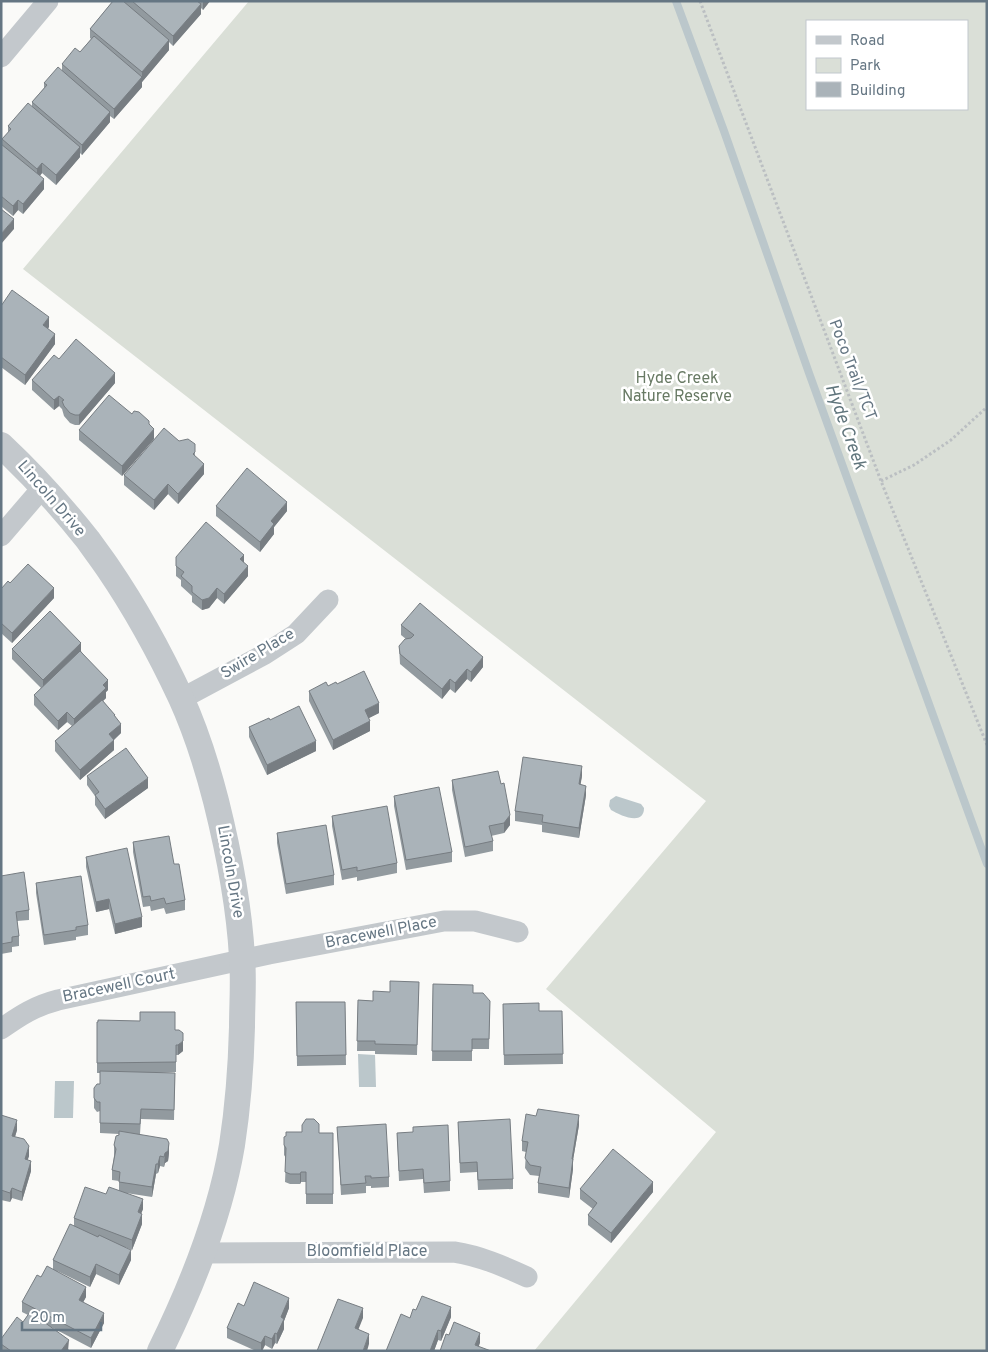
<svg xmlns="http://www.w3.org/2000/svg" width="988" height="1352" viewBox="0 0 988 1352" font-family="Overpass,sans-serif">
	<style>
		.green { fill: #dadfd7; fill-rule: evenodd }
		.water { fill: #bbc7cb }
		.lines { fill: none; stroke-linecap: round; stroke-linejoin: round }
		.stream { stroke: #bbc7cb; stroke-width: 8 }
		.path { stroke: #bbbfc2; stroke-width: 3; stroke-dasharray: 2.5 2.5; stroke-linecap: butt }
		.minor { stroke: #c3c8cc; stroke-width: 21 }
		.tertiary { stroke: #c3c8cc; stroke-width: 26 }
		.wall { fill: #929a9f }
		.shaded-wall { fill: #777d82 }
		.building { fill: #aab3b9; stroke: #777d82 }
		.labels { text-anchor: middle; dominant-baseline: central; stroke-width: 5; stroke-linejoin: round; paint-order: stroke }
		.street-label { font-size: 16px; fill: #657683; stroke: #fff }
		.park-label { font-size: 16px; fill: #687a64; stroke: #fff }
		.water-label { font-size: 18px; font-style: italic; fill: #60757c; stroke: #fff }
	</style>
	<rect width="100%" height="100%" fill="#fafaf8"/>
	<path class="green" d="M249,1H987V1351H534L716,1132L546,989L706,801L23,269ZM807,21H967V109H807Z"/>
	<g class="water">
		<path d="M616,796L641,804L644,808C644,826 621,816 611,810L609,806L610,800Z"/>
		<path d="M358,1054L375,1055L376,1087H359Z"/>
		<path d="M55,1081H74L73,1118H54Z"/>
	</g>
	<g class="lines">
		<path class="stream" d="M676,1L724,131L809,373L987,864"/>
		<g class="path">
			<path d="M700,1L881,481L987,745"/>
			<path d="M881,481L914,465L951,440L987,407"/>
		</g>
		<g class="minor">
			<path d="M1,57L48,1"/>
			<path d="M1,536L43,487"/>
			<path d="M181,699L265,654L296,634L328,600"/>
			<path d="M1,1029C21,1015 35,1006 58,1000L269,954L444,921H475L518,932"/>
			<path d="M203,1253L454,1252C480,1256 503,1266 527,1277"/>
		</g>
		<path class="tertiary" d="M1,445C32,474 61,506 88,540C95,550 102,559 108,568C136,609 160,653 181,698C196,731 207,766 216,801C229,853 239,904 242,957C244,980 242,1004 242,1027C241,1066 238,1106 232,1145C220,1217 192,1286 160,1351"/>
	</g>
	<g class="wall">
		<path d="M113,1H210L203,10L201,8V14L173,46L169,42V50L142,82V87L114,119L110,116V122L82,155L80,153V157L56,185L42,173L40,176L44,189L23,214L18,210L13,216L1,206V144L2,145V139L8,133V126L32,107V102L44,88V83L62,70V64L80,52L91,39L90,38V29Z"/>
		<path d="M1,306L49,327L48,328L55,344L25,385L1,367Z"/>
		<path d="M59,359L115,383L79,425H75L70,423L64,416L62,409L59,406L54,410L32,390V380Z"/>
		<path d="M132,414L149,424L154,439L122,476L79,440V430Z"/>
		<path d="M179,441L195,444V456L204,474L178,504L168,494L154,510L124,485V475Z"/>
		<path d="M216,506L287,511L274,527V534L260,552L216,516Z"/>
		<path d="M176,557L244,563L248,576L224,604L217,598L209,608L202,610L192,602V596L181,586V580L176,576Z"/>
		<path d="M1,589L54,598L12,643L1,633Z"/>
		<path d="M401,625L483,667L471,682L467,679L455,693L450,689L442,699L400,664L399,646L406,639L401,635Z"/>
		<path d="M12,649L81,651L108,690L106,692V698L103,701L115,716L121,733L114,740V750L80,780L55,751V741L72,726L67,722L58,730L34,705V695L41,688L12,659Z"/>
		<path d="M337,684L379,713L369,718L370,731L333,750L309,701V691Z"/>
		<path d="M249,727L316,751L267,775L249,737Z"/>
		<path d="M87,776L148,788L105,819L95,805V796L87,785Z"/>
		<path d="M582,776L580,785L586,795L579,838L542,832V825L515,821V811Z"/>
		<path d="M452,780L501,784L510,825L504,833L491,836L493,841V851L465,857L452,790Z"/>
		<path d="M394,796L452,852V862L406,870L394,806Z"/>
		<path d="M332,816L397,863V873L357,881V877L342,880L332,826Z"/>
		<path d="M277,833L334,875V885L286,894L277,843Z"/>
		<path d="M133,842L174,864L185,900V910L166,914L164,908L151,911L150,906L143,907L133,852Z"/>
		<path d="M86,857L142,927L115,934L109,909L96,912L86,867Z"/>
		<path d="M1,876L29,910V920L17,921L19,936V946L12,947V952L1,954Z"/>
		<path d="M36,883L88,925V935L76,937V940L44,945L36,893Z"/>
		<path d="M419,982L417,1055L375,1054V1051H357L358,1000L373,1001L390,992Z"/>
		<path d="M433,984L473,993L490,1001L489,1049H472V1061H432Z"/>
		<path d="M296,1002H345L346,1065L297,1066Z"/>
		<path d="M503,1004L539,1011H562L563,1064L504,1065Z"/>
		<path d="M97,1022L175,1030L183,1051L178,1055H176V1072H152L175,1073L174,1120L141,1119L140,1134L169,1153L168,1161L165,1163L164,1167L160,1166L158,1173L156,1174L152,1197L126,1193L143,1209L141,1213L142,1224L132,1250L125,1247L131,1260L119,1285L96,1274L90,1287L57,1271L86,1297L83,1302L104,1323L91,1348L49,1326L69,1350L68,1351H1V1339L23,1322L28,1315L22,1312V1302L41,1277L53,1270V1260L74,1226V1218L106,1194L119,1190V1181L112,1180V1170L114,1156V1145L119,1134L100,1133V1111L97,1112L94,1108V1088L100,1084V1073H97Z"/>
		<path d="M1,1115L17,1130L15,1137L29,1156L27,1160L31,1171L22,1201L12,1198L10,1202L1,1200Z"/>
		<path d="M458,1122L513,1179V1189L478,1190L477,1172L460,1173Z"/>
		<path d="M579,1125L573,1160V1169L569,1198L538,1193V1183L539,1176L530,1175L525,1168L526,1152L522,1151V1141Z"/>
		<path d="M337,1127L389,1177V1187L371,1188V1186H366V1193L341,1195Z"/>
		<path d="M319,1133H333V1204H306V1182H301L300,1184H290L285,1182L286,1158L284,1155V1137Z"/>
		<path d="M397,1133L450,1181V1191L424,1193L423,1179L399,1181Z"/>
		<path d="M580,1189L653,1192L611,1243L588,1225V1215L593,1209L580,1199Z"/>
		<path d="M244,1306L289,1308L284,1321V1329L277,1344L275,1343L272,1349L265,1345L262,1351H256L227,1338V1328Z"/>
		<path d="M416,1310L451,1317L441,1341L438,1340L434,1351H386Z"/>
	</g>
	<g class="shaded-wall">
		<path d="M203,1H210L203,10Z"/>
		<path d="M201,4V14L173,46V36Z"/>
		<path d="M169,40V50L142,82V72Z"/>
		<path d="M142,77V87L114,119V109Z"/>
		<path d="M110,112V122L82,155V145Z"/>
		<path d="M80,147V157L56,185V175Z"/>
		<path d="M42,163V173L37,179V169Z"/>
		<path d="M44,179V189L23,214V204Z"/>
		<path d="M18,200V210L13,216V206Z"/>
		<path d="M14,219V229L1,244V234Z"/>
		<path d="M49,317V327L43,335V325Z"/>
		<path d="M55,334V344L25,385V375Z"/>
		<path d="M115,373V383L79,425V415Z"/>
		<path d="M59,396V406L54,410V400Z"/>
		<path d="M154,429V439L122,476V466Z"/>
		<path d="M204,464V474L178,504V494Z"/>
		<path d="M168,484V494L154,510V500Z"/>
		<path d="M287,502V511L274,527V534L260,552V542L271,521Z"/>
		<path d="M244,555V565L240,559Z"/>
		<path d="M248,566V576L224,604V594Z"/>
		<path d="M54,588V598L12,643V633Z"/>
		<path d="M217,588V598L209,608L202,610V600Z"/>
		<path d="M81,643V653L43,690V680Z"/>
		<path d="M483,657V667L471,682V672Z"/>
		<path d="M467,669V679L455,693V683Z"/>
		<path d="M450,679V689L442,699V689Z"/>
		<path d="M108,680V690L106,692V698L74,729V719L103,685Z"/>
		<path d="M379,703V713L365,720V710Z"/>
		<path d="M67,712V722L58,730V721Z"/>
		<path d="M370,721V731L333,750V740Z"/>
		<path d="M121,724V733L109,744V734Z"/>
		<path d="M114,740V750L80,780V770Z"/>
		<path d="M316,741V751L267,775V765Z"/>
		<path d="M582,766V776L579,794V784Z"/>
		<path d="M148,778V788L105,819V809Z"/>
		<path d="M586,786V795L579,838V828Z"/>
		<path d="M510,815V825L504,833V823Z"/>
		<path d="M109,899V909L96,912V902Z"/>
		<path d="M142,917V927L115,934V924Z"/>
		<path d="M183,1041V1051L178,1055V1045Z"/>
		<path d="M579,1115V1125L573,1160V1169L569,1198V1188L572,1159Z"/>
		<path d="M17,1120V1130L12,1146V1136Z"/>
		<path d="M169,1143V1153L168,1161L165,1163L164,1167L165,1153Z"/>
		<path d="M29,1146V1156L25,1169V1159Z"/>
		<path d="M160,1156V1166L158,1173V1164Z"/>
		<path d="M31,1161V1171L22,1201V1192Z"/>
		<path d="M156,1164V1174L152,1197V1187Z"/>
		<path d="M301,1172V1182L300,1184V1174Z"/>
		<path d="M653,1182V1192L611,1243V1233Z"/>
		<path d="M12,1188V1198L10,1202V1193Z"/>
		<path d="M143,1199V1209L138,1222V1212Z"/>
		<path d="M142,1214V1224L132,1250V1240Z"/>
		<path d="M131,1250V1260L119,1285V1275Z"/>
		<path d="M96,1264V1274L90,1287V1277Z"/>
		<path d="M86,1287V1297L79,1310V1300Z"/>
		<path d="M289,1298V1308L284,1321V1329L277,1344V1334L281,1317Z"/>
		<path d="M451,1307V1317L441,1341V1331Z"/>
		<path d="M363,1308V1318L355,1338V1328Z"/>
		<path d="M104,1313V1323L91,1348V1338Z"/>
		<path d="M438,1330V1340L434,1351H430Z"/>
		<path d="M275,1333V1343L272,1349V1339Z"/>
		<path d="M480,1333V1343L477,1351L475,1345Z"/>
		<path d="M369,1334V1344L367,1351H363Z"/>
		<path d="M265,1336V1345L262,1351H261V1343Z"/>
		<path d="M69,1340L68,1351H61Z"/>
	</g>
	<g class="building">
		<path d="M113,1H123L169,40L142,72L90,29Z"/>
		<path d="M132,1H197L201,4L173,36Z"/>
		<path d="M94,36L142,77L114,109L62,64L75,48L80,52Z"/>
		<path d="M58,67L110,112L82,145L32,102L47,85L44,83Z"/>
		<path d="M28,103L80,147L56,175L42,163L37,169L2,139L11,129L8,126Z"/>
		<path d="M1,144L44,179L23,204L18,200L13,206L1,196Z"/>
		<path d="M1,209L14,219L1,234Z"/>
		<path d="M12,290L49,317L43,325L55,334L25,375L1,357V306Z"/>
		<path d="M76,339L115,373L79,415H75L70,413L64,406L62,401L64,400L59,396L54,400L32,380L54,355L59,359Z"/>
		<path d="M109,395L132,414L134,411L139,412L149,421V424L154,429L122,466L79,430Z"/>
		<path d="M164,428L179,441L188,439L195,444V452L193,454L204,464L178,494L168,484L154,500L124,475Z"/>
		<path d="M247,468L287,502L271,521L274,524L260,542L216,506Z"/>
		<path d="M206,522L244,555L240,559L248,566L224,594L217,588L209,598L202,600L192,592V586L181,576L184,572L176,566V557Z"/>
		<path d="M28,564L54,588L12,633L1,623V589L8,581L10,583Z"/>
		<path d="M420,603L483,657L471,672L467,669L455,683L450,679L442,689L400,654L399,646L405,639L411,638L414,635L401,625Z"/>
		<path d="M50,611L81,643L43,680L12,649Z"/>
		<path d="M80,651L108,680L103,685L106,688L74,719L67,712L58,721L34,695Z"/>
		<path d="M364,671L379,703L365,710L370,721L333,740L309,691L326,682L328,686L336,682L337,684Z"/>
		<path d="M102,700L115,715H114L121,724L109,734L114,740L80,770L55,741Z"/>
		<path d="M299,706L316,741L267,765L249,727L269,718L270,720Z"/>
		<path d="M126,748L148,778L105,809L95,795L99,792L87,776Z"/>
		<path d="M523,757L582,766L579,784L586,786L579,828L542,822L543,815L515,811Z"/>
		<path d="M498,771L501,784L504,783L510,815L504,823L489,826L493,841L465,847L452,780Z"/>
		<path d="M439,787L452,852L406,860L394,796Z"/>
		<path d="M387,806L397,863L357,871V867L342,870L332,816Z"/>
		<path d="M326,825L334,875L286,884L277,833Z"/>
		<path d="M169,836L174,864H179L185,900L166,904L164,898L151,901L150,896L143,897L133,842Z"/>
		<path d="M127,848L142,917L115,924L109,899L96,902L86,857Z"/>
		<path d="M24,872L29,910L16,912L19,936L12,937V942L1,944V876Z"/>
		<path d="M81,876L88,925L76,927V930L44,935L36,883Z"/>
		<path d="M390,981L419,982L417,1045L375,1044V1041H357L358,1000L373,1001V991L390,992Z"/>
		<path d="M433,984L473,985V993H483L490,1001L489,1039H472V1051H432Z"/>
		<path d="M296,1002H345L346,1055L297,1056Z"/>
		<path d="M539,1003V1011H562L563,1054L504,1055L503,1004Z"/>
		<path d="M140,1012H175V1030H179L183,1033V1041L178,1045H176V1062L97,1063V1022H98V1020L140,1021Z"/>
		<path d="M100,1071L175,1073L174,1110L141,1109L140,1124L100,1123V1102H97L94,1098V1088L97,1084H100Z"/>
		<path d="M538,1109L579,1115L572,1159H573L569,1188L538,1183L541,1167L530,1165L525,1158L528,1142L522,1141L526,1114L536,1116Z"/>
		<path d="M1,1115L17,1120L12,1136L24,1139L29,1146L25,1159L31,1161L22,1192L12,1188L10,1193L1,1190Z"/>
		<path d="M306,1119H314L319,1124V1133H333V1194H306V1172H301L300,1174H290L285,1172L286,1148L284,1145V1137L286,1136V1132H302V1125Z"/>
		<path d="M510,1119L513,1179L478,1180L477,1162L460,1163L458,1122Z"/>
		<path d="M386,1124L389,1177L371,1178V1176H365L366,1183L341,1185L337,1127Z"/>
		<path d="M448,1125L450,1181L424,1183L423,1169L399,1171L397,1133L413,1132V1127Z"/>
		<path d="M119,1131L167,1139L169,1143L168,1151L165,1153L164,1157L160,1156L158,1164H156L152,1187L119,1182L120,1172L112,1170L116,1149L114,1145L116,1136L119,1135Z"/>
		<path d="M613,1149L653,1182L611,1233L588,1215L597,1203L580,1189Z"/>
		<path d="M85,1187L106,1194L109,1187L143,1199L138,1212L142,1214L132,1240L74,1218Z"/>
		<path d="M70,1224L98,1237L99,1235L131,1250L119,1275L96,1264L90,1277L53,1260Z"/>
		<path d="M47,1266L86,1287L79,1300L104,1313L91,1338L22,1302L37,1275L41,1277Z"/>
		<path d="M254,1282L289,1298L281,1317L284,1319L277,1334L275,1333L272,1339L265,1336L261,1343L227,1328L238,1303L244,1306Z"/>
		<path d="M422,1296L451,1307L441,1331L438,1330L430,1351H386L401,1314L410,1318L413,1309L416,1310Z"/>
		<path d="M338,1299L363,1308L355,1328L369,1334L363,1351H317Z"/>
		<path d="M30,1312L69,1340L61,1351H11L1,1344V1339L17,1317L23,1322Z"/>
		<path d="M454,1322L480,1333L475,1345L491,1351H440L446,1334L449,1335Z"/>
	</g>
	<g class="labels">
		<g class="street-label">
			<text transform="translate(852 370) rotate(69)">Poco Trail/TCT</text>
			<text transform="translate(51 499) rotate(49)">Lincoln Drive</text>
			<text transform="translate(258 654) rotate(-31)">Swire Place</text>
			<text transform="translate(230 872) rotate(80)">Lincoln Drive</text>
			<text transform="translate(381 933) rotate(-11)">Bracewell Place</text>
			<text transform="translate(119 986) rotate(-12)">Bracewell Court</text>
			<text x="367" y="1252">Bloomfield Place</text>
		</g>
		<g class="park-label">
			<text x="677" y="379">Hyde Creek<tspan x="677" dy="18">Nature Reserve</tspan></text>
		</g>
		<g class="water-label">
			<text transform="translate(845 427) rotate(70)">Hyde Creek</text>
		</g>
	</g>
	<rect width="988" height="1352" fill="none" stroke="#657683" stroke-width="5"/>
	<rect x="806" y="20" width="162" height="90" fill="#ffffff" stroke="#c1c8cd"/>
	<rect x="816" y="36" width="25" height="8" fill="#c3c8cc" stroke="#c1c8cd"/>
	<text x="850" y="45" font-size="15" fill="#657683">Road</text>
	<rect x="816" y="58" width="25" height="15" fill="#dadfd7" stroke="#c1c8cd"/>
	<text x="850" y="70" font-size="15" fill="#657683">Park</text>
	<rect x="816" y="82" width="25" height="15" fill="#aab3b9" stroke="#c1c8cd"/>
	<text x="850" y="95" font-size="15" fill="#657683">Building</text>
	<path d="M22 1322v8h79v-8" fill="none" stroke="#657683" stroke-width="2.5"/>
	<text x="30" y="1322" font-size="15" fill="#657683" stroke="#ffffff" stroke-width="4" paint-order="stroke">20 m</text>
</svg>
